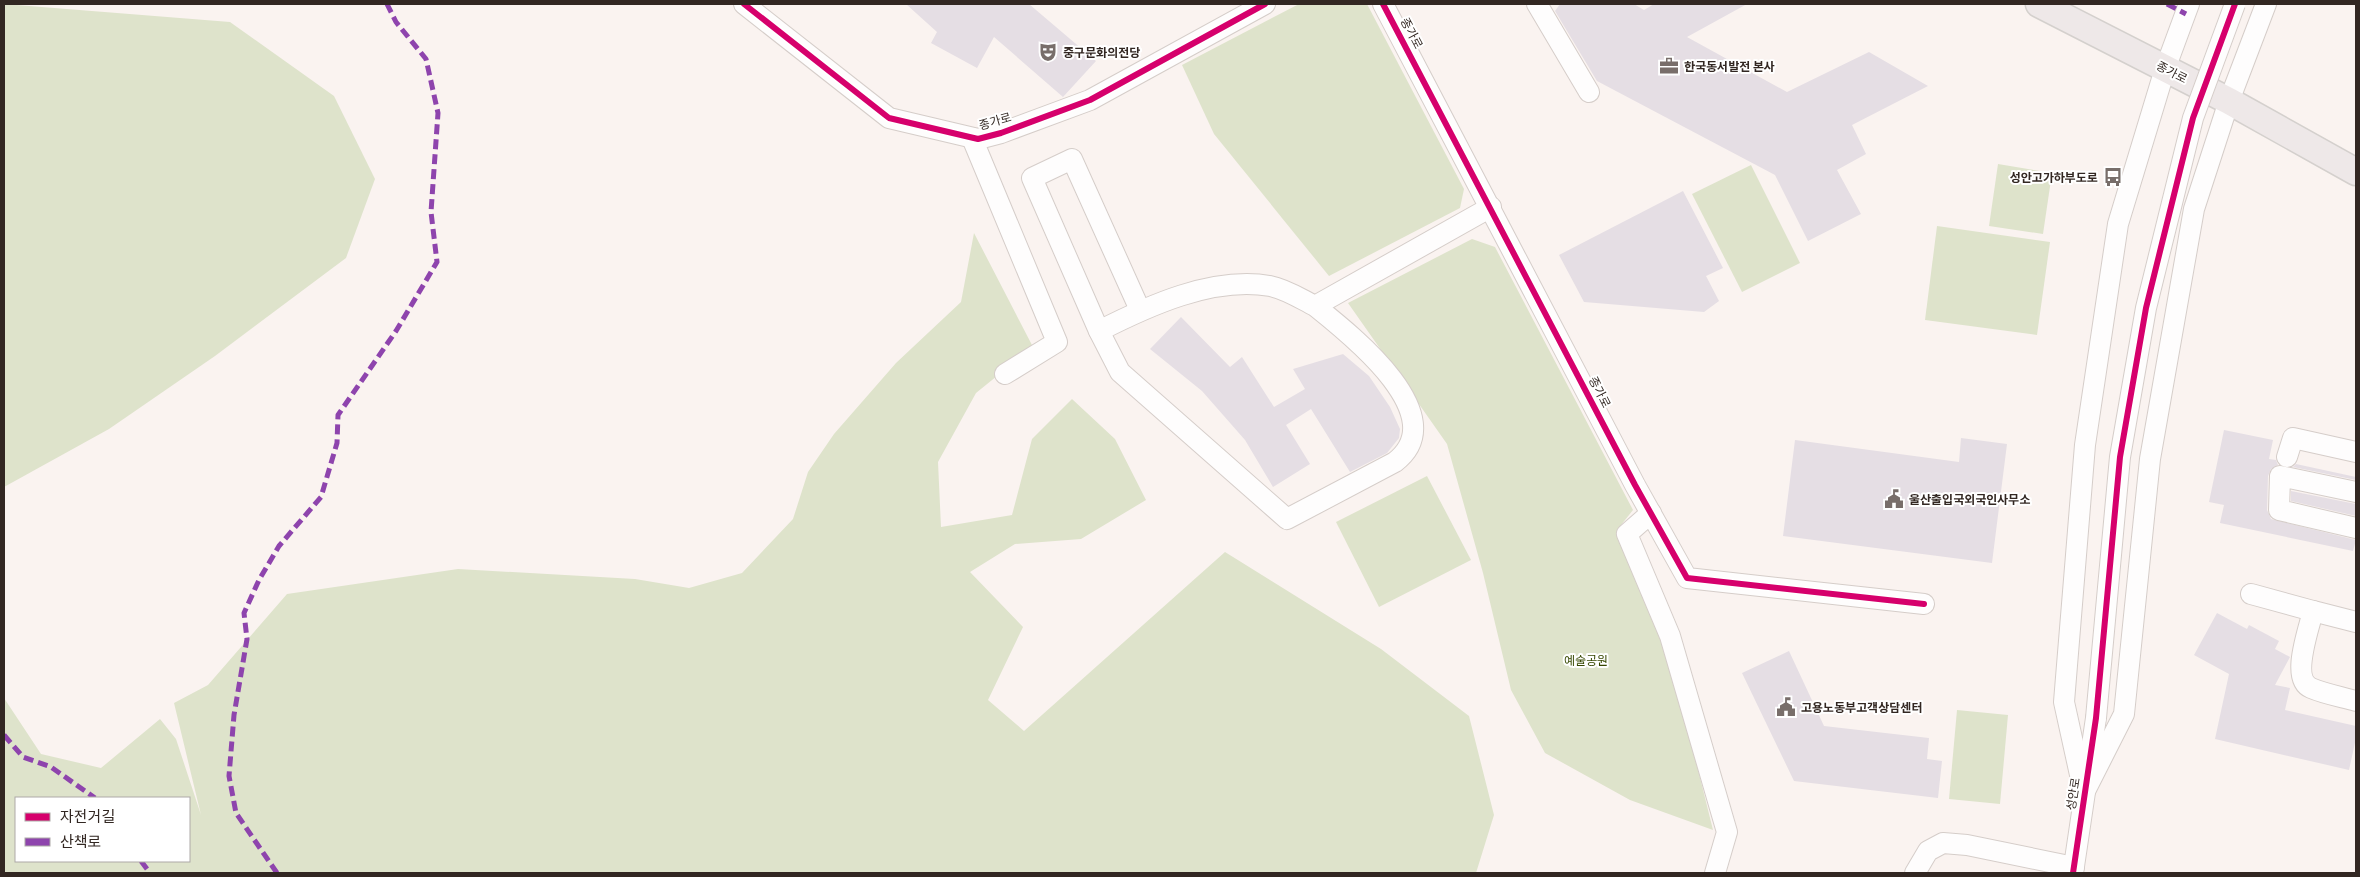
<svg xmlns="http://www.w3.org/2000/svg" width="2360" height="877" viewBox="0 0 2360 877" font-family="'PT Sans Narrow','Noto Sans KR',sans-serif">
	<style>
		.green { fill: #dee3cb; fill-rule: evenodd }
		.building { fill: #e5dee4 }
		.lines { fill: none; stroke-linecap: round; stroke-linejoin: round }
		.minor-casing { stroke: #d5cdc9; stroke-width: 22 }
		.major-casing { stroke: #d4d0cd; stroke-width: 29 }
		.minor { stroke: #fefdfd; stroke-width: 20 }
		.major { stroke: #eee8e8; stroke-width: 26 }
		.minor-bridge-casing { stroke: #d5cdc9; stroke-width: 22; stroke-linecap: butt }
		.minor-bridge { stroke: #fefdfd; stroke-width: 20 }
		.quiet { stroke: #8e44ad; stroke-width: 5; stroke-dasharray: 10 5; stroke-linecap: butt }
		.cycleway-casing { stroke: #fff; stroke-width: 9 }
		.cycleway { stroke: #d6006c; stroke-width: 6 }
		.labels { text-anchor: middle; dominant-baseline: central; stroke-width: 4; stroke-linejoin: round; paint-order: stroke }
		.street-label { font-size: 12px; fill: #322722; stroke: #fff }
		.poi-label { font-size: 12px; font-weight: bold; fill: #322722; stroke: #fff; text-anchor: start }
		.park-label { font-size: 12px; fill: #364700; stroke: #fff }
	</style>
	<rect width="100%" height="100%" fill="#faf3f0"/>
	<g class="green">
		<path d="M4,4L230,22L334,96L375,179L346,258L215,356L109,429L4,487Z"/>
		<path d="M1299,4H1367L1464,189L1460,208L1329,276L1214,134L1182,65Z"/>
		<path d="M1998,164L2052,173L2043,234L1989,226Z"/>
		<path d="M1751,165L1800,263L1742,292L1692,194Z"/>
		<path d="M1937,226L2050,242L2037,335L1925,320Z"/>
		<path d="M974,233L1033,347L976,393L938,462L941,527L1012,515L1032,439L1072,399L1115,439L1146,500L1081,539L1015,544L970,572L1023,627L988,700L1024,731L1225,552L1381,649L1469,716L1494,815L1476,873H4V698L41,754L101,768L160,719L176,739L201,815L174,703L208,685L287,594L458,569L635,579L689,588L742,573L793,519L808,472L834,434L896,363L961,302ZM16,798H189V861H16Z"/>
		<path d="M1472,239L1495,247L1633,510L1621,525L1666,641L1713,830L1630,800L1545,753L1511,690L1483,573L1447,444L1348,303Z"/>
		<path d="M1427,476L1471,560L1379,607L1336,522Z"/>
		<path d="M1957,710L2008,715L2000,804L1949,799Z"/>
	</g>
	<g class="building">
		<path d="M906,4H1029L1096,61L1063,97L994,37L977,68L931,43L937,32Z"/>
		<path d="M1560,4H1634L1644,10L1654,4H1747L1687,37L1787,92L1869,52L1928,86L1852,125L1866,154L1837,170L1861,214L1808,241L1775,175L1597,81L1555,11Z"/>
		<path d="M1683,191L1723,268L1706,276L1719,301L1704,312L1584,302L1559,255Z"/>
		<path d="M1181,317L1230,367L1242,357L1274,407L1305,389L1293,369L1343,354L1369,376L1390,407L1400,429L1399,438L1387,453L1350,472L1311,409L1286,425L1310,464L1273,487L1245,440L1202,391L1150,349Z"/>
		<path d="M2224,430L2273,440L2269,459L2276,460L2278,465L2271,469L2268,476L2267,510L2271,519L2356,540L2353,551L2220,523L2224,505L2209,502Z"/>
		<path d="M1961,438L2007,444L1992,563L1783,536L1795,440L1959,462Z"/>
		<path d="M2296,464L2356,477V480L2293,467Z"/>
		<path d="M2291,491L2356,504V516L2291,501Z"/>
		<path d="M2217,613L2247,629L2249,625L2279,641L2275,649L2290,657L2275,685L2290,688L2285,710L2356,726V738L2349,770L2215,739L2229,674L2194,655Z"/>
		<path d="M1789,651L1824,726L1929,738L1927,759L1942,761L1938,798L1794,781L1742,673Z"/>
	</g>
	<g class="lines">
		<g class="minor-casing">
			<g id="minor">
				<path d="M744,4L889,118L978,139L1001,133L1090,100L1265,4"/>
				<path d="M1383,4L1635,485L1687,578L1924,604"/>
				<path d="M1537,4L1589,92"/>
				<path d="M972,138L1057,342L1005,374"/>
				<path d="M1315,306C1350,334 1455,416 1395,462L1287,519L1120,372L1099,331C1148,306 1213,276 1270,286C1286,289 1301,299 1315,306L1491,207"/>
				<path d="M1099,331L1032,178L1072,159L1140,310"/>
				<path d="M2287,457L2293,438L2356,452"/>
				<path d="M2356,492L2280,476L2279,510L2356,528"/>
				<path d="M1651,513L1627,534L1670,636L1727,832L1715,873"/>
				<path d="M2251,594L2313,611"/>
				<path d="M2356,622L2313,611C2309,629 2290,679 2311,688C2325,694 2342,697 2356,701"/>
				<path d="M2084,793L2124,714L2150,459L2194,209L2229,101L2266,4"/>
				<path d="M2084,793L2064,702L2085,445L2118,224L2165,69L2189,4"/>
				<path d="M1915,873L1928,851L1943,843L1967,845L2074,867"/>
				<path d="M2073,873L2096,718"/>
			</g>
		</g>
		<g class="major-casing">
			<path id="major" d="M2039,4L2229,101L2356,172"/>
		</g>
		<use href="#minor" class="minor"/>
		<use href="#major" class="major"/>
		<g class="minor-bridge-casing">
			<path id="minor-bridge" d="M2096,718L2120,457L2146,308L2193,118L2235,4"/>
		</g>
		<use href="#minor-bridge" class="minor-bridge"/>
		<g class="quiet">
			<path d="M2167,4L2186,14"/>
			<path d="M4,735L23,757L51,767L95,798"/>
			<path d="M141,861L150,873"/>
			<path d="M277,873L236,813L229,776L234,715L247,639L244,613L259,580L279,546L321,497L337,443L338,415L396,331L437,262L431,212L438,113L426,59L396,22L387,4"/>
		</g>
		<g class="cycleway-casing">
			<g id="cycleway">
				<path d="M744,4L889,118L978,139L1001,133L1090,100L1265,4"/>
				<path d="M1383,4L1635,485L1687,578L1924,604"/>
				<path d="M2073,873L2096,718L2120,457L2146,308L2193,118L2235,4"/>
			</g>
		</g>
		<use href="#cycleway" class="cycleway"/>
	</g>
	<defs>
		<g id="theatre-bare" transform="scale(1.5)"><path d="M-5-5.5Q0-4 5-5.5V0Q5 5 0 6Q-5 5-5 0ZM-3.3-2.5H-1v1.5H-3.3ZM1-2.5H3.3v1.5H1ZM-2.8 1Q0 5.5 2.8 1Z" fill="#786e6a" stroke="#fff" stroke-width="2.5" paint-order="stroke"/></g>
		<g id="office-bare" transform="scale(1.5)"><path d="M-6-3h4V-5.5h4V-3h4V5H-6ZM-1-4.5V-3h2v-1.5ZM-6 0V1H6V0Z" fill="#786e6a" stroke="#fff" stroke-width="2.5" paint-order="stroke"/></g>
		<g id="bus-bare" transform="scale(1.5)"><path d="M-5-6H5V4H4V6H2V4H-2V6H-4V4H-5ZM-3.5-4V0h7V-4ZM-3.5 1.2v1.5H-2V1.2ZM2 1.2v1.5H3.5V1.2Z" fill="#786e6a" stroke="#fff" stroke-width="2.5" paint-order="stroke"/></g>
		<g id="civic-bare" transform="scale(1.5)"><path d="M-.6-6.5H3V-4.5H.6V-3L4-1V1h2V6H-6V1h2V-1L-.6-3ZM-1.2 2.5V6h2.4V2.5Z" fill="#786e6a" stroke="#fff" stroke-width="2.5" paint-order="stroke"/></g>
	</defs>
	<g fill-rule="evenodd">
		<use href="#theatre-bare" x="1048" y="52"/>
		<use href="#office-bare" x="1669" y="66"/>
		<use href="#bus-bare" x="2113" y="177"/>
		<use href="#civic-bare" x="1894" y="499"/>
		<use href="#civic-bare" x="1786" y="707"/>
	</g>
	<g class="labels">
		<g class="street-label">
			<text transform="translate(1412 33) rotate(62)">종가로</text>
			<text transform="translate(2172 72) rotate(27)">종가로</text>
			<text transform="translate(995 121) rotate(-16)">종가로</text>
			<text transform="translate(1600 392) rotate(63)">종가로</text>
			<text transform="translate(2073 794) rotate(-81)">성안로</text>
		</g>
		<g class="poi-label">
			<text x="1063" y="52">중구문화의전당</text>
			<text x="1684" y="66">한국동서발전 본사</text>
			<text x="2098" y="177" text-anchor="end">성안고가하부도로</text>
			<text x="1909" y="499">울산출입국외국인사무소</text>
			<text x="1801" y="707">고용노동부고객상담센터</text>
		</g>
		<g class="park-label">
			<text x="1586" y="660">예술공원</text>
		</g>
	</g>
	<rect width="2360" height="877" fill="none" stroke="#322722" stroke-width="10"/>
	<rect x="15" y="797" width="175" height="65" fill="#ffffff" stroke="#ada9a7"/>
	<rect x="25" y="813" width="25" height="8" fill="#d6006c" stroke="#ada9a7"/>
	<text x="60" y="822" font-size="15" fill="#322722">자전거길</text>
	<rect x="25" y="838" width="25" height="8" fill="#8e44ad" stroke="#ada9a7"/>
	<text x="60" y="847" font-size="15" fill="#322722">산책로</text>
</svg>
